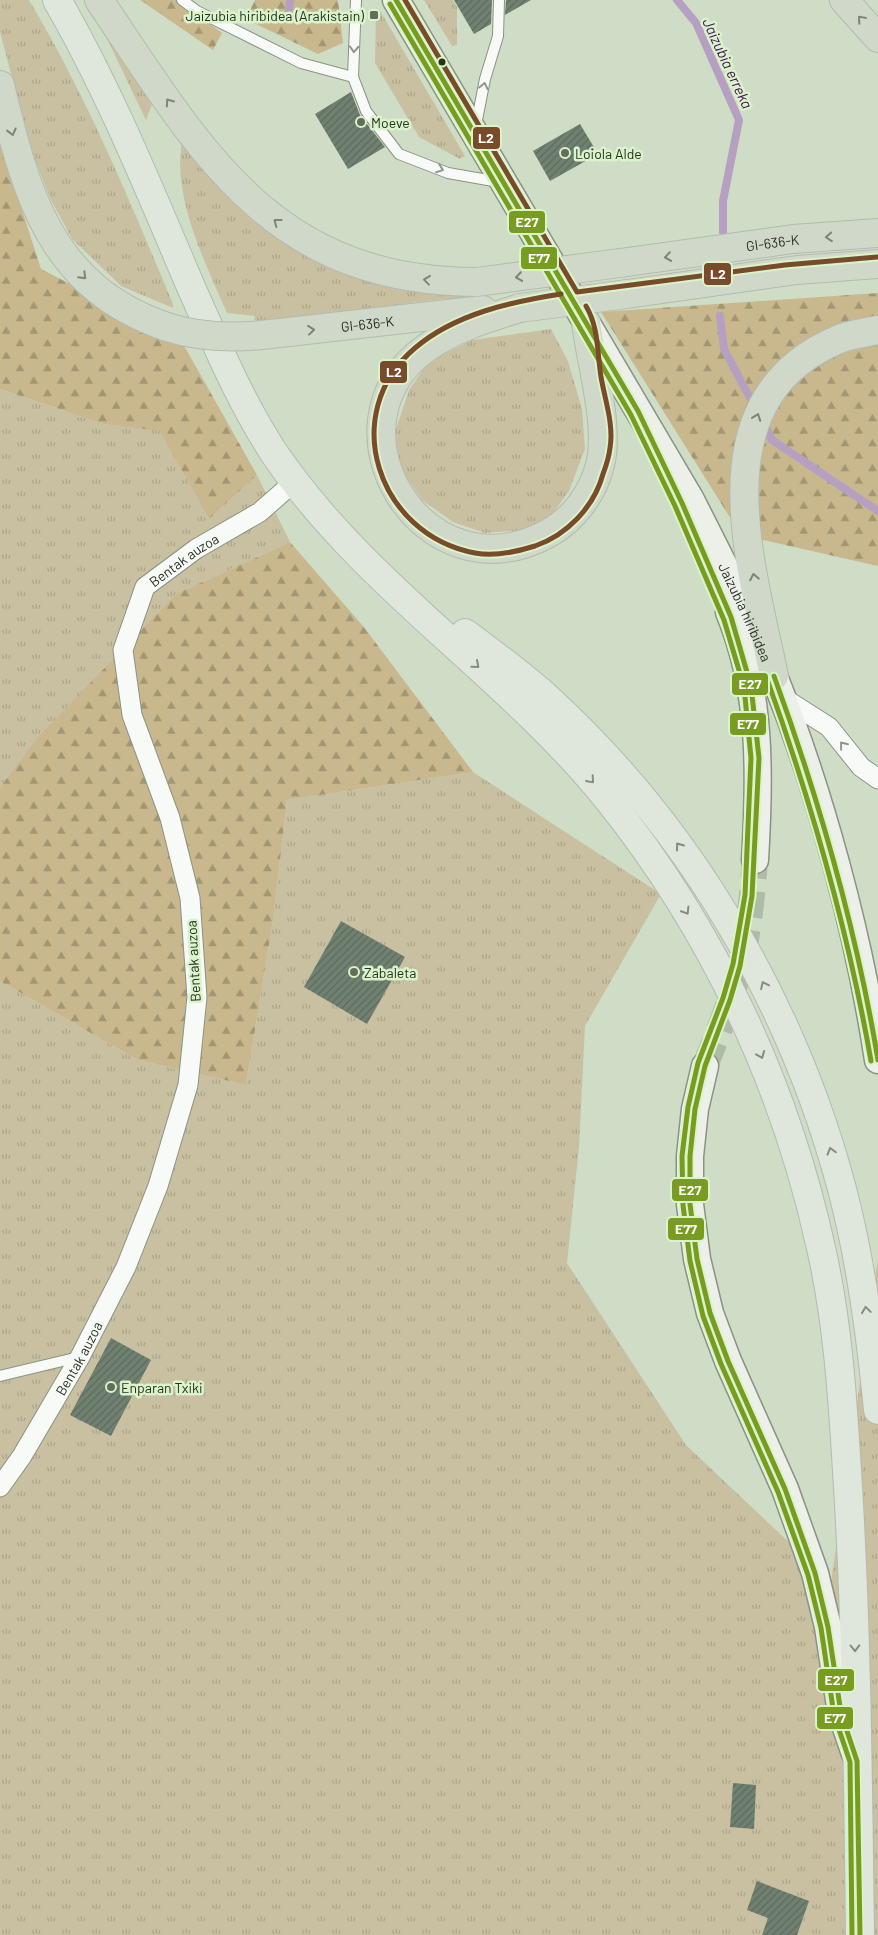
<svg xmlns="http://www.w3.org/2000/svg" width="878" height="1935" viewBox="0 0 878 1935" font-family="Barlow,sans-serif">
	<style>
		.grass { fill: url(#grass-tufts) }
		.forest { fill: url(#forest-firs) }
		.lines { fill: none; stroke-linecap: round; stroke-linejoin: round }
		.stream { stroke: #b6a0c1; stroke-width: 8 }
		.building { fill: url(#building-hatch) }
		.secondary-tunnel { stroke: #aebba6; stroke-width: 26; stroke-dasharray: 26 13; stroke-linecap: butt }
		.lane-casing { stroke: #899382; stroke-width: 12 }
		.street-casing { stroke: #899382; stroke-width: 21 }
		.secondary-casing { stroke: #899382; stroke-width: 29 }
		.primary-casing { stroke: #b3bbaf; stroke-width: 30 }
		.highway-casing { stroke: #b3bbaf; stroke-width: 30 }
		.lane { stroke: #f8faf7; stroke-width: 10 }
		.street { stroke: #f8faf7; stroke-width: 19 }
		.secondary { stroke: #ecf0e9; stroke-width: 26 }
		.primary { stroke: #dfe6db; stroke-width: 28 }
		.highway { stroke: #cfd8c9; stroke-width: 28 }
		.highway-bridge-casing { stroke: #b3bbaf; stroke-width: 30; stroke-linecap: butt }
		.highway-bridge { stroke: #cfd8c9; stroke-width: 28 }
		.bus-1-casing { stroke: #daf3cb; stroke-width: 9 }
		.bus-2-casing { stroke: #daf3cb; stroke-width: 9 }
		.bus-3-casing { stroke: #daf3cb; stroke-width: 9 }
		.bus-1 { stroke: #789c20; stroke-width: 5 }
		.bus-2 { stroke: #789c20; stroke-width: 5 }
		.bus-3 { stroke: #7a4b2a; stroke-width: 5 }
		.oneway { stroke: #7c8576 }
		.oneway2 { stroke: #90968c }
		.oneway3 { stroke: #848c7e }
		.poi-dot { fill: #626e5c; stroke: #daf3cb; stroke-width: 2 }
		.bus-dot { fill: #283222; stroke: #daf3cb; stroke-width: 2 }
		.labels { text-anchor: middle; dominant-baseline: central; stroke-width: 5; stroke-linejoin: round; paint-order: stroke }
		.poi-label { font-size: 14px; fill: #283222; stroke: #daf3cb; text-anchor: start }
		.street-label { font-size: 14px; fill: #283222; stroke: #daf3cb }
		.water-label { font-size: 15px; font-style: italic; fill: #410f55; stroke: #daf3cb }
		.line-badge { stroke: #daf3cb; stroke-width: 2 }
		.badge-label { font-size: 14px; text-anchor: middle; font-weight: bold; fill: #fff }
	</style>
	<defs>
		<pattern id="grass-tufts" width="24" height="20" patternUnits="userSpaceOnUse" patternTransform="scale(1.25)"><rect width="24" height="20" fill="#c9c0a2"/><path d="M3 7l-1-3M5 7V3M7 7l1-3M15 17l-1-3M17 17v-4M19 17l1-3" fill="none" stroke="#ada58b"/></pattern>
		<pattern id="forest-firs" width="22" height="20" patternUnits="userSpaceOnUse" patternTransform="scale(1.25)"><rect width="22" height="20" fill="#c9b88d"/><path d="M5 1l3.5 6h-7zM16 11l3.5 6h-7z" fill="#a39673"/></pattern>
		<pattern id="building-hatch" width="6" height="6" patternUnits="userSpaceOnUse" patternTransform="scale(1.25)"><rect width="6" height="6" fill="#708171"/><path d="M-1 1l2-2M0 6l6-6M5 7l2-2" fill="none" stroke="#5c6a5c"/></pattern>
	</defs>
	<rect width="100%" height="100%" fill="#cfddc7"/>
	<g class="grass">
		<path d="M0,0H29C87,97 130,201 173,304V308L121,286L72,239L50,198L31,150L0,32Z"/>
		<path d="M424,0H453L457,7V45L452,46Z"/>
		<path d="M379,9L465,156L460,159L419,137L375,63L376,10Z"/>
		<path d="M97,18L153,102L146,120Z"/>
		<path d="M182,142C236,211 290,262 378,283C410,292 446,292 480,293V297L453,300L442,299L278,321L254,320L255,316L227,313C205,262 172,198 182,142Z"/>
		<path d="M551,329L568,361L582,409L585,449L569,491L551,516L523,530L485,533L453,522L422,500L400,468L395,432L409,390L429,361L472,340Z"/>
		<path d="M0,389L103,424L160,430L209,519L257,475L290,542L176,594L0,788Z"/>
		<path d="M473,772L661,894L585,1026L579,1147L567,1263L686,1445L831,1582L878,1258V1935H0V981L138,1060L246,1085L273,920L287,800Z"/>
	</g>
	<g class="forest">
		<path d="M140,0H178L222,33L213,50Z"/>
		<path d="M255,0H338L343,43L318,54L246,19Z"/>
		<path d="M0,141L41,269L182,342L257,475L209,519L160,431L103,424L0,389Z"/>
		<path d="M878,293V566L741,535L601,312Z"/>
		<path d="M290,542L363,626L473,772L287,800L273,920L246,1085L138,1060L0,981V788L38,737L176,594Z"/>
	</g>
	<g class="lines">
		<g class="stream">
			<path d="M677,0L696,23L739,120L723,201V232"/>
			<path d="M289,9L290,0"/>
			<path d="M720,316L724,349L750,398"/>
			<path d="M767,430L772,440L878,511"/>
		</g>
	</g>
	<g class="building">
		<path d="M454,0H492L491,24L474,34Z"/>
		<path d="M506,0H531L505,15Z"/>
		<path d="M351,92L360,115L385,147L348,169L315,114Z"/>
		<path d="M580,124L598,154L550,181L533,151Z"/>
		<path d="M341,921L405,957L367,1024L304,987Z"/>
		<path d="M111,1338L151,1360L111,1436L70,1415Z"/>
		<path d="M733,1783L756,1785L754,1829L730,1827Z"/>
		<path d="M757,1881L809,1901L797,1935H762L768,1918L747,1910Z"/>
	</g>
	<g class="lines">
		<path class="secondary-tunnel" d="M705,1066C718,1033 731,1001 740,967C749,932 752,896 755,860"/>
		<g class="lane-casing">
			<g id="lane">
				<path d="M182,0L197,11L301,63L353,77"/>
				<path d="M356,0L353,77L366,111L399,154L448,173L499,182"/>
				<path d="M476,125L485,79L498,36L499,0"/>
				<path d="M0,1376L79,1357"/>
			</g>
		</g>
		<g class="street-casing">
			<g id="street">
				<path d="M782,697L829,727L861,767L878,779"/>
				<path id="s1" d="M0,1487L22,1456L80,1357L126,1267L158,1186L188,1085L197,997L190,898L170,818L132,715L123,650L145,587L196,549L260,512L294,482"/>
			</g>
		</g>
		<g class="secondary-casing">
			<g id="secondary">
				<path id="s2" d="M396,0L690,498C720,557 750,615 774,676C821,793 859,935 878,1060"/>
				<path d="M729,612C762,692 760,777 755,860"/>
				<path d="M705,1066L695,1109L690,1156V1204L697,1259L710,1313L728,1361L785,1489L815,1573L828,1627L841,1713L855,1754"/>
			</g>
		</g>
		<g class="primary-casing">
			<g id="primary">
				<path d="M57,0C110,92 149,189 191,287C216,343 240,401 274,453C365,587 506,673 607,798C713,930 785,1084 821,1248C839,1327 843,1407 848,1487C857,1636 858,1786 860,1935"/>
				<path d="M465,633C492,653 519,673 544,695C689,826 792,1002 842,1189C861,1261 871,1336 878,1410"/>
			</g>
		</g>
		<g class="highway-casing">
			<g id="highway">
				<path d="M99,0C201,151 271,281 476,282"/>
				<path d="M844,0L878,38"/>
				<path d="M0,85C26,194 50,287 167,327"/>
				<path id="s3" d="M620,263L793,239L878,233"/>
				<path d="M627,294L797,270L878,264"/>
				<path d="M520,308C488,318 454,328 426,348C318,426 424,602 549,533C574,519 593,493 600,465C610,426 591,364 586,323"/>
				<path id="s4" d="M262,335L483,310"/>
				<path d="M774,676C751,562 697,400 837,340C850,334 865,333 878,330"/>
			</g>
		</g>
		<use href="#lane" class="lane"/>
		<use href="#street" class="street"/>
		<use href="#secondary" class="secondary"/>
		<use href="#primary" class="primary"/>
		<use href="#highway" class="highway"/>
		<g class="highway-bridge-casing">
			<g id="highway-bridge">
				<path d="M476,282L620,263"/>
				<path d="M520,308L627,294"/>
				<path d="M167,327C198,337 230,338 262,335"/>
			</g>
		</g>
		<use href="#highway-bridge" class="highway-bridge"/>
		<g class="bus-1-casing">
			<g id="bus-1">
				<path d="M396,0L638,411L682,503L731,617L751,686L759,758L752,896L740,966L730,1000L705,1066L695,1109L690,1156V1204L697,1259L710,1313L728,1361L785,1489L815,1573L828,1627L841,1713L857,1761L860,1935"/>
				<path d="M774,676C820,802 856,928 878,1060"/>
			</g>
		</g>
		<g class="bus-2-casing">
			<g id="bus-2">
				<path d="M390,4L631,415L675,506L724,620L744,687L751,758L745,895L733,964L723,998L698,1063L688,1107L682,1156L683,1205L690,1261L703,1316L721,1364L778,1492L808,1575L821,1628L834,1715L850,1762L852,1935"/>
				<path d="M767,679C812,804 848,930 871,1061"/>
			</g>
		</g>
		<g class="bus-3-casing">
			<g id="bus-3">
				<path d="M405,0L577,292L785,265L877,257"/>
				<path d="M561,294C510,302 455,314 415,348C337,414 378,535 475,553C495,557 516,552 535,546C567,535 594,507 603,474C606,466 609,457 610,448C614,425 605,400 601,377C597,352 599,328 586,306"/>
			</g>
		</g>
		<use href="#bus-1" class="bus-1"/>
		<use href="#bus-2" class="bus-2"/>
		<use href="#bus-3" class="bus-3"/>
	</g>
	<defs><path id="oneway-chevron" d="M-2-3.5L2.5 0L-2 3.5" fill="none" stroke-width="1.6" stroke-linecap="round" stroke-linejoin="round" transform="scale(1.25)"/></defs>
	<g class="oneway">
		<use href="#oneway-chevron" transform="translate(861 19) rotate(-131)"/>
		<use href="#oneway-chevron" transform="translate(169 102) rotate(-125)"/>
		<use href="#oneway-chevron" transform="translate(12 132) rotate(76)"/>
		<use href="#oneway-chevron" transform="translate(277 222) rotate(-143)"/>
		<use href="#oneway-chevron" transform="translate(829 237) rotate(176)"/>
		<use href="#oneway-chevron" transform="translate(668 257) rotate(172)"/>
		<use href="#oneway-chevron" transform="translate(83 276) rotate(45)"/>
		<use href="#oneway-chevron" transform="translate(519 277) rotate(172)"/>
		<use href="#oneway-chevron" transform="translate(427 280) rotate(-173)"/>
		<use href="#oneway-chevron" transform="translate(311 330) rotate(-6)"/>
		<use href="#oneway-chevron" transform="translate(757 417) rotate(-70)"/>
		<use href="#oneway-chevron" transform="translate(754 577) rotate(-101)"/>
	</g>
	<g class="oneway2">
		<use href="#oneway-chevron" transform="translate(354 49) rotate(93)"/>
		<use href="#oneway-chevron" transform="translate(484 86) rotate(-78)"/>
		<use href="#oneway-chevron" transform="translate(440 169) rotate(21)"/>
		<use href="#oneway-chevron" transform="translate(843 745) rotate(-128)"/>
	</g>
	<g class="oneway3">
		<use href="#oneway-chevron" transform="translate(476 665) rotate(41)"/>
		<use href="#oneway-chevron" transform="translate(591 780) rotate(49)"/>
		<use href="#oneway-chevron" transform="translate(679 846) rotate(-126)"/>
		<use href="#oneway-chevron" transform="translate(686 911) rotate(58)"/>
		<use href="#oneway-chevron" transform="translate(764 985) rotate(-116)"/>
		<use href="#oneway-chevron" transform="translate(761 1055) rotate(68)"/>
		<use href="#oneway-chevron" transform="translate(831 1151) rotate(-106)"/>
		<use href="#oneway-chevron" transform="translate(866 1310) rotate(-98)"/>
		<use href="#oneway-chevron" transform="translate(855 1648) rotate(89)"/>
	</g>
	<g class="poi-dot">
		<rect x="369" y="10" width="10" height="10" rx="2.5"/>
		<circle cx="361" cy="122" r="5"/>
		<circle cx="565" cy="153" r="5"/>
		<circle cx="354" cy="972" r="5"/>
		<circle cx="111" cy="1387" r="5"/>
	</g>
	<circle class="bus-dot" cx="442" cy="62" r="4.5"/>
	<g class="labels">
		<g class="poi-label">
			<text x="364" y="15" text-anchor="end">Jaizubia hiribidea (Arakistain)</text>
			<text x="371" y="122">Moeve</text>
			<text x="575" y="153">Loiola Alde</text>
			<text x="364" y="972">Zabaleta</text>
			<text x="121" y="1387">Enparan Txiki</text>
		</g>
		<g class="street-label">
			<text stroke="none"><textPath href="#s3" startOffset="154">GI-636-K</textPath></text>
			<text stroke="none"><textPath href="#s4" startOffset="106">GI-636-K</textPath></text>
			<text stroke="none"><textPath href="#s1" startOffset="1006">Bentak auzoa</textPath></text>
			<text stroke="none"><textPath href="#s2" startOffset="705">Jaizubia hiribidea</textPath></text>
			<text transform="translate(193 961) rotate(-93)">Bentak auzoa</text>
			<text stroke="none"><textPath href="#s1" startOffset="151">Bentak auzoa</textPath></text>
		</g>
		<g class="water-label">
			<text transform="translate(728 63) rotate(65)">Jaizubia erreka</text>
		</g>
	</g>
	<g class="line-badge">
		<rect x="472" y="126" width="29" height="24" rx="5" fill="#7a4b2a"/>
		<rect x="508" y="210" width="38" height="24" rx="5" fill="#789c20"/>
		<rect x="520" y="246" width="38" height="24" rx="5" fill="#789c20"/>
		<rect x="703" y="262" width="29" height="24" rx="5" fill="#7a4b2a"/>
		<rect x="379" y="360" width="29" height="24" rx="5" fill="#7a4b2a"/>
		<rect x="731" y="672" width="38" height="24" rx="5" fill="#789c20"/>
		<rect x="729" y="712" width="38" height="24" rx="5" fill="#789c20"/>
		<rect x="671" y="1178" width="38" height="24" rx="5" fill="#789c20"/>
		<rect x="667" y="1217" width="38" height="24" rx="5" fill="#789c20"/>
		<rect x="817" y="1668" width="38" height="24" rx="5" fill="#789c20"/>
		<rect x="816" y="1706" width="38" height="24" rx="5" fill="#789c20"/>
	</g>
	<g class="badge-label">
		<text x="486" y="143">L2</text>
		<text x="527" y="227">E27</text>
		<text x="539" y="263">E77</text>
		<text x="718" y="279">L2</text>
		<text x="394" y="377">L2</text>
		<text x="750" y="689">E27</text>
		<text x="748" y="729">E77</text>
		<text x="690" y="1195">E27</text>
		<text x="686" y="1234">E77</text>
		<text x="836" y="1685">E27</text>
		<text x="835" y="1723">E77</text>
	</g>
</svg>
